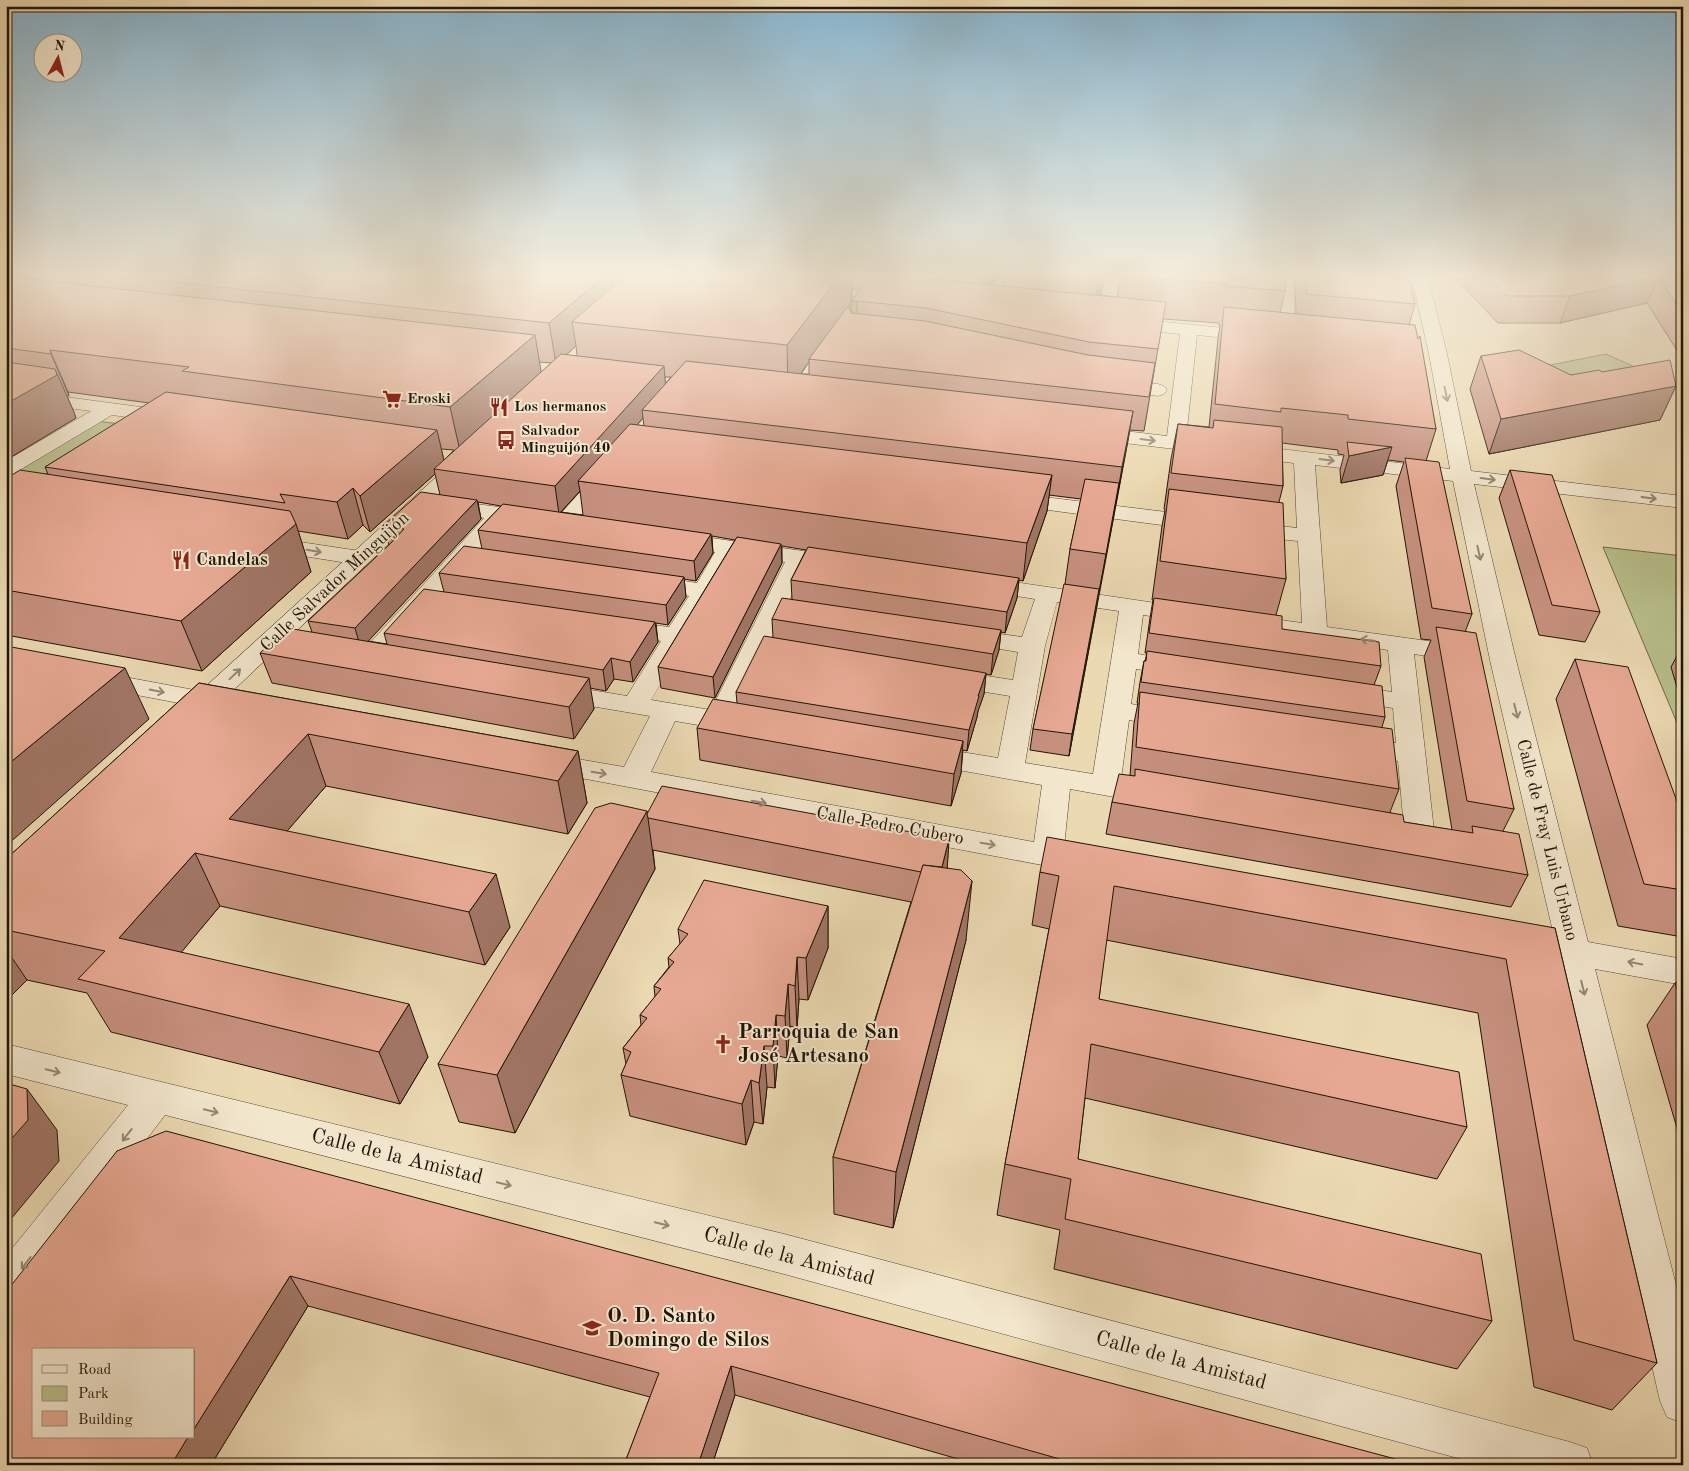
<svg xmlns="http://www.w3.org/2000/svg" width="1689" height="1471" viewBox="0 0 1689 1471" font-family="'Old Standard TT',serif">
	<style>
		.green { fill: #b8bf8b; stroke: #6c6a48 }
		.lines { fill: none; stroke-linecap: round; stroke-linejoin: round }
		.street-casing { stroke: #534531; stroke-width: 1 }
		.secondary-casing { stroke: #201406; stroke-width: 1 }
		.street { fill: #f2e6cd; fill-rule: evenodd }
		.secondary { fill: #f2e6cd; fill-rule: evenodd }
		.wall { fill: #c6907e; stroke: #201406; fill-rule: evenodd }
		.shaded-wall { fill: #a17666; stroke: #201406 }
		.building { fill: #e6a892; stroke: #201406 }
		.oneway { stroke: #948873 }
		.labels { text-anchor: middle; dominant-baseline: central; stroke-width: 4; stroke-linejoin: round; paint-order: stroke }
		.far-poi-label { font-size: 15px; font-weight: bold; fill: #201406; stroke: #f2e6cd; text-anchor: start }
		.poi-label { font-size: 18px; font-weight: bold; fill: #201406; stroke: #f2e6cd; text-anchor: start }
		.street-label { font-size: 18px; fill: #201406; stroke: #f2e6cd }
		.near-poi-label { font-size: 21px; font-weight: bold; fill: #201406; stroke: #f2e6cd; text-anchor: start }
		.near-street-label { font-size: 21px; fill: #201406; stroke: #f2e6cd }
	</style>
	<rect width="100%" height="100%" fill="#ebd9b2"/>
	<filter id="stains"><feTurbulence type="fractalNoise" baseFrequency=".004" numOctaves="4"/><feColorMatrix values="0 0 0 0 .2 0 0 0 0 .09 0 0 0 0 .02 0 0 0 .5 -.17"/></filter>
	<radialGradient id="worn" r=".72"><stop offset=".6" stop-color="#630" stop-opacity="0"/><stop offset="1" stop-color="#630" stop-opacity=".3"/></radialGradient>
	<g class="green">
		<path d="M1606,354L1670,383L1500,375Z"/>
		<path d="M96,421L145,427L49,490L6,476Z"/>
		<path d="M1603,547L1683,556V737Z"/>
	</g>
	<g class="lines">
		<g class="street-casing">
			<g id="street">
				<path d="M997,278H1013L1001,303L999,306H987L985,303Z"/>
				<path d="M1106,278H1122L1111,321L1109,325H1097L1095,321Z"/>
				<path d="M1277,278H1293L1295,339L1293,343H1281L1279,339Z"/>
				<path d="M1412,278H1428L1447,354L1471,471L1683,496V508L1474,484L1516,660L1588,942L1683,959V985L1595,969L1683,1312V1423L1667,1417L1660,1401L1560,962L1512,952L1507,943L1512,934L1524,930L1554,936L1490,660L1453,481L1315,465L1327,627L1464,646L1473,649L1477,654L1473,659L1464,662L1414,654L1435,839L1431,847L1420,850L1409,847L1405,839L1398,761L1349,752L1345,746L1349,740L1359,737L1396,743L1393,708L1337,699L1333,693L1337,687L1346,685L1392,692L1388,650L1245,629L1236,627L1233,622L1236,617L1245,615L1302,623L1298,541L1247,536L1239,534L1236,529L1239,524L1247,522L1297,528L1294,463L1090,439L1083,437L1080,433L1083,429L1090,427L1167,436L1180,334L1124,328L1118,327L1116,323L1118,319L1124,318L1255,331L1261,332L1263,336L1261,340L1255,341L1197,335L1186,438L1450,469L1429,354Z"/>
				<path d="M1115,380L1158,384L1164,386L1167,390L1164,394L1158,396L1109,389L1106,385L1109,381Z"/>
				<path d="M6,389L170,411L177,413L180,417L177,421L170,423L112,415L13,474L6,476V461L91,411L6,400Z"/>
				<path d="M606,469L613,471L616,475L613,479L573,528L565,530L557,528L554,523L557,518L599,471Z"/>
				<path d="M1011,493L1199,516L1207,518L1210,523L1207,528L1199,530L1003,504L1000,499L1003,494Z"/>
				<path d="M443,500L532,511L540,513L543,518L540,523L532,525L506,521L377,665L368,668L359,665L355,660L359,655L484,518L435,511L432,506L435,501Z"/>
				<path d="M676,533L839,556L847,558L850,563L847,568L839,570L806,565L736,714L749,717L753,723L749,729L739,732L675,721L651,772L1034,842L1042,785L925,764L915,761L911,755L915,749L925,746L998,758L1010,696L948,686L939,684L935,678L939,672L948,670L1013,680L1018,652L964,643L955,641L952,636L955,631L964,629L1022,637L1035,599L972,589L968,584L972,579L980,577L1196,609L1199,614L1196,619L1187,621L1143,615L1138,654L1189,663L1193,668L1189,673L1180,676L1136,669L1131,704L1183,713L1187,719L1183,725L1173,728L1129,720L1121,779L1163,787L1168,794L1163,801L1153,804L1070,789L1064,847L1090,853L1094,861L1090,869L1079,872L533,769L529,762L533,755L543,753L624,767L650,716L555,700L546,698L542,692L546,686L555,684L627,696L661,641L611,633L608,628L611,623L620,621L669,627L689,596L639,587L635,582L639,577L647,575L697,583L715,552L668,545L665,540L668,535ZM736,555L785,562L711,710L651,700ZM1057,602L1119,611L1093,774L1025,763L1045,646Z"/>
				<path d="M267,537L360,551L368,553L371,558L368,563L360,565L259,549L256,544L259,539Z"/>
				<path d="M98,672L221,695L230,697L234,703L230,709L221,711L89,686L85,680L89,674Z"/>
				<path d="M6,1044L784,1234L1570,1442L1587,1448L1593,1465H1483L784,1274L165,1115L21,1304L6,1310V1256L128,1105L6,1074Z"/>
			</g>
		</g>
		<g class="secondary-casing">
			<path id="secondary" d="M464,456L471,458L474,462L471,466L203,719L193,721L183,719L180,713L183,707L457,458Z"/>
		</g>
		<use href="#street" class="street"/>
		<use href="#secondary" class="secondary"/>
	</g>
	<g class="wall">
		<path d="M6,278H995L992,285L1004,286L1005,278H1104L1100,295L1117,297L1120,278H1285V291L1280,313L1296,314L1295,278H1409L1415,304L1409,325L1436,429L1426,461L1472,614L1465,632L1514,809L1503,831L1528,875L1511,907L1106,834L1112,802L1130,776L1134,723L1138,703H1137L1140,682L1144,661H1145L1147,653H1145L1150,618L1153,600H1152L1162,526L1165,510L1164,509L1171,459L1178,424L1209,427L1218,339L1220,325H1219V323L1163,319L1144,431L1130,430L1069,756L1030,750L1033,729L1065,584L1070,549L1081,499L1049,495L1047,511L1023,581L1019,580L1017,598L1005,633L1001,632L999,650L991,675L986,674L984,694L978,711L977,717L967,751L963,750L961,773L951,806L700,760L697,728L737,703L736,692L773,638L772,619L792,599L791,580L806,550L782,546V563L715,698L661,688L658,667L735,540L712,536L713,553L696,581L684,579L686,597L668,625L656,623L658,642L633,682L614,679L606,691L590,688L594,709L574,739L272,683L260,653L312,632L308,621L389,545L383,526L440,495L435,474L370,532L363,525L348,539L298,531L311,572L202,671L6,635V474L12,475L48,474L45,467L149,403L68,392L69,396H67L76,418L6,460ZM852,289H860L852,301ZM851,303V312L848,306ZM576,346L577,356L566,355ZM539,362L551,363L541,373ZM809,362V374H801ZM665,377H671L665,384ZM643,418L644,426L637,425ZM1282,443L1338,450V454L1344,455L1340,470L1341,483L1383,475L1388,460L1404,462L1396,486L1421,639L1431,640L1424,657L1452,830L1404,822L1390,812L1399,789L1382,727L1385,717L1374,685L1381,666L1282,629L1276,615L1286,579L1279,502L1283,486ZM441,449L454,450L444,460ZM580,491L583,515L561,512ZM478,502L501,506L478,530L482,549L439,573L444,592L384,633L387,644L368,641L481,519Z"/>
		<path d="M1455,278H1683V360L1647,303L1560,323H1498Z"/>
		<path d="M1481,356L1571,375L1602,372L1676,386L1660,420L1489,454L1470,389Z"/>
		<path d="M1510,470L1600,612L1585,642L1539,635L1499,498Z"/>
		<path d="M1683,645V704H1682L1671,667Z"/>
		<path d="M1575,659L1683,818V937L1618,926L1556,699Z"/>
		<path d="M199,683L578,751L587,803L568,834L326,786L287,831L510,927L485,965L220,906L181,952L428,1057L400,1104L111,1032L87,993L27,980L6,1001V859Z"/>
		<path d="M647,811V814L949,839L947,868L966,940L893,1228L834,1214L833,1157L911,902L653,850L655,869L515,1133L459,1122L438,1064Z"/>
		<path d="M1040,872L1555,928L1657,1363L1612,1410L1534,1387L1478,1013L1106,940L1099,999L1467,1127L1437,1179L1085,1098L1078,1159L1492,1321L1457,1369L1054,1269L1060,1230L997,1215L1005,1164L1049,929L1032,925Z"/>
		<path d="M828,906V948L808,1000L799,999L797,1028L790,1026L787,1058L778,1056L775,1088L767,1087L763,1124L754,1122L746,1145L630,1116L621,1075L626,1064L623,1048L641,1025L640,1015L655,997L654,986L669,967L668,958L680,944L678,929Z"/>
		<path d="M1683,979V1149L1647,1025L1675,983Z"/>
		<path d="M117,1151L1418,1465H979L735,1395L712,1465H624L650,1397L308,1306L211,1465H6Z"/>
	</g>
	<g class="shaded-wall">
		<path d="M602,278H612L616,309L572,322L576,346L556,364L549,323Z"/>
		<path d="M838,278H852L851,302L857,301V332L851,333V303L810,360L809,359V362L788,391L787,345Z"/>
		<path d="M987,278H995L985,302Z"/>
		<path d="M1099,278H1104L1095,313Z"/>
		<path d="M1653,278H1658L1647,303L1560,323L1570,296Z"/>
		<path d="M535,335L542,377L460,451L450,407Z"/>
		<path d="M50,350L68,392L69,396L51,354Z"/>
		<path d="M664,366L666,391L642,410L643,418L587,482L578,481L580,491L559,514L555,486Z"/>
		<path d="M55,369L74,412L76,418L6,460V404Z"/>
		<path d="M1676,386L1660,420L1489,454L1501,419Z"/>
		<path d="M1133,411L1127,445L1116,503L1122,467Z"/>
		<path d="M437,430L445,465L434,469L435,474L370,532L360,496Z"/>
		<path d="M1392,447L1383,475L1341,483L1349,456Z"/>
		<path d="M1052,475L1047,511L1023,581L1027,543Z"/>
		<path d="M1119,483L1113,520L1099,592L1106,554Z"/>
		<path d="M353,488L363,525L348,539L337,502Z"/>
		<path d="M477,500L481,519L361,649L355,628Z"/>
		<path d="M296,524L311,572L202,671L181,621Z"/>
		<path d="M711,534L713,553L696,581L694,561Z"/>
		<path d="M781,544L782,563L715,698L713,677Z"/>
		<path d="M684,577L686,597L668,625L666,605Z"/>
		<path d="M1019,578L1017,598L1005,633L1007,612Z"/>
		<path d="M1099,589L1096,610L1069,756L1072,734Z"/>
		<path d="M655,622L658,642L633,682L630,662Z"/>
		<path d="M1001,630L999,650L991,675L993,654Z"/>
		<path d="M611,658L614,679L606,691L603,670Z"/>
		<path d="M125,668L149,719L6,846V766Z"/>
		<path d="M986,673L984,694L978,711L977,717L967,751L969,730L978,696Z"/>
		<path d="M589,678L594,709L574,739L569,707Z"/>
		<path d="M308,734L326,786L257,866L229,819Z"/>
		<path d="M963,741L961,773L951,806L954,774Z"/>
		<path d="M578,751L587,803L568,834L558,781Z"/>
		<path d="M647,811L655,869L515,1133L497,1075Z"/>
		<path d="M949,839L947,872L940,875Z"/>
		<path d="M195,853L220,906L149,991L119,938Z"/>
		<path d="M496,874L510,927L485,965L469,912Z"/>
		<path d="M972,881L966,940L893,1228L896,1172Z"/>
		<path d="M828,906V948L808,1000L806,958Z"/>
		<path d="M6,949L27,980L6,1001Z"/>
		<path d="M797,957L799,999L797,1028L795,986Z"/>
		<path d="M788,984L790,1026L787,1058L785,1016Z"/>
		<path d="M409,1004L428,1057L400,1104L379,1052Z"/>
		<path d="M776,1015L778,1056L775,1088L773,1046Z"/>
		<path d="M764,1046L767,1087L763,1124L759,1083Z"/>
		<path d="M751,1080L754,1122L746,1145L742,1104Z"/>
		<path d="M27,1089L57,1130L59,1161L6,1225V1145Z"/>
		<path d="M290,1276L308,1306L211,1465H171L188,1437H194V1429Z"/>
		<path d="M731,1366L735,1395L712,1465H698Z"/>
	</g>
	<g class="building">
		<path d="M6,278H19L535,335L450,407L182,371L189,367L50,350L51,354L6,348Z"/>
		<path d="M137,278H602L549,323Z"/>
		<path d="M622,278H838L787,345L572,322Z"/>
		<path d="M868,278H917L1166,302L1158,349L1089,342L926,308L857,301L851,302Z"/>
		<path d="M1151,278H1285V291L1227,286V284Z"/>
		<path d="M1306,278H1409L1415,304L1306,294Z"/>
		<path d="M1489,278H1653L1570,296H1507Z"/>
		<path d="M1659,278H1683V314Z"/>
		<path d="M848,306L851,313L925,321L1088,355L1155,363L1149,397L809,359Z"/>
		<path d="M1224,307L1415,325L1418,339L1420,336L1436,429L1348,419V415L1281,408V412L1215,404Z"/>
		<path d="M1519,350L1571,375L1599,370L1602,372L1670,360L1676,386L1501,419L1481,356Z"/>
		<path d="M561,354L664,366L555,486L434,469Z"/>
		<path d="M686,361L1133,411L1122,467L642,410Z"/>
		<path d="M6,362L55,369L57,375L6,404Z"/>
		<path d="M166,392L437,430L360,496L353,488L337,502L280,494L285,503L45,467Z"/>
		<path d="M1214,420L1282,427L1283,486L1171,473L1178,424L1213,428Z"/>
		<path d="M630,424L1052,475L1027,543L578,481Z"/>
		<path d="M1347,442L1392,447L1349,456Z"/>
		<path d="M1405,458L1439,462L1472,614L1432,608Z"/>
		<path d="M20,470L290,511L296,524L181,621L6,590V474L12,475Z"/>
		<path d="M1510,470L1552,475L1600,612L1552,605Z"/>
		<path d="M1085,479L1119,483L1106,554L1070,549Z"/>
		<path d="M1169,489L1283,503L1286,579L1160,561Z"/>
		<path d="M421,492L477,500L355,628L308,621L392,542L404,529L383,526Z"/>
		<path d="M503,504L711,534L694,561L478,530Z"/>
		<path d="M737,537L781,544L713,677L658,667Z"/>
		<path d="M464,546L684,577L666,605L439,573Z"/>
		<path d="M808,547L1019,578L1007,612L791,580Z"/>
		<path d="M1064,584L1099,589L1072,734L1033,729Z"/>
		<path d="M424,589L655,622L630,662L611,658L603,670L384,633Z"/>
		<path d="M782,598L1001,630L993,654L772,619Z"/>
		<path d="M1154,598L1282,616V629L1379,642L1381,666L1149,633Z"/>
		<path d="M1436,627L1476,633L1514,809L1467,801Z"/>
		<path d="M287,628L589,678L569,707L260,653Z"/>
		<path d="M764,636L986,673L978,696H979L969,730L736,692Z"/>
		<path d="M6,646L125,668L6,766Z"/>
		<path d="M1147,651L1382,686L1385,717L1141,682L1144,661H1146Z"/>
		<path d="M1575,659L1628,667L1683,818V890L1644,884Z"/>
		<path d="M199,683L578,751L558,781L308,734L229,819L496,874L469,912L195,853L119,938L409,1004L379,1052L78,979L105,951L6,930V859Z"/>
		<path d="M1140,692L1392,729L1399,789L1136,747Z"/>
		<path d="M713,699L963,741L954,774L697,728Z"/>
		<path d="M1135,769L1403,815L1404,822L1473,833L1472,826L1519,834L1528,875L1112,802L1119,774L1135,776Z"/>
		<path d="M662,786L949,839L942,867L923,865L921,872L648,818L647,814Z"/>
		<path d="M611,803L647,811L497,1075L438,1064L595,808Z"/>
		<path d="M1047,837L1555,928L1657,1363L1574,1340L1506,959L1114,886L1099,999L1459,1072L1467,1127L1091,1044L1078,1159L1481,1254L1492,1321L1065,1219L1071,1179L1005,1164L1059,876L1040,872Z"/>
		<path d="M923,865L961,870L972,881L896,1172L833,1157Z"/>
		<path d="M704,880L828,906L806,958L797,957L795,986L788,984L785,1016L776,1015L773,1046H764L759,1083L751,1080L742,1104L621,1075L631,1052L623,1048L647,1018L640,1015L661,989L654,986L674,962L668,958L688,934L678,929Z"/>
		<path d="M1683,979V1006L1675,983Z"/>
		<path d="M6,1083L27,1089L28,1120L6,1145Z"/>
		<path d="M166,1131L1418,1465H1081L731,1366L698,1465H624L659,1373L290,1276L194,1429V1350H34V1437H188L171,1465H6V1292L117,1151Z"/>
	</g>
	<defs><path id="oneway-shaft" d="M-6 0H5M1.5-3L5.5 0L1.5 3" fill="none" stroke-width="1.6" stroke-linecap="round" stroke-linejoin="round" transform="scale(1.25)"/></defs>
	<g class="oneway">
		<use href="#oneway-shaft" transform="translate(1446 394) rotate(79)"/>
		<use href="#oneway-shaft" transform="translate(1148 440) rotate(7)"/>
		<use href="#oneway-shaft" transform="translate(1327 460) rotate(7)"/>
		<use href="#oneway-shaft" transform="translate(1488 479) rotate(7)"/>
		<use href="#oneway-shaft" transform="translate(1649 498) rotate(7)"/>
		<use href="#oneway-shaft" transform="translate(314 551) rotate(9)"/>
		<use href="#oneway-shaft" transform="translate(1479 553) rotate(77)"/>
		<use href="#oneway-shaft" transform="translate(1368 640) rotate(-172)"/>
		<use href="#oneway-shaft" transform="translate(235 674) rotate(-43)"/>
		<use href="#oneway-shaft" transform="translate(157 691) rotate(11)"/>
		<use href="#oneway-shaft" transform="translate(1516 711) rotate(76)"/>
		<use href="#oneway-shaft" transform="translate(599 773) rotate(10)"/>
		<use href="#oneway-shaft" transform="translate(759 802) rotate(10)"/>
		<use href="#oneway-shaft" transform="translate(988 844) rotate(10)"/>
		<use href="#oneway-shaft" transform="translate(1635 963) rotate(-169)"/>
		<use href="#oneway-shaft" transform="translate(1583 988) rotate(76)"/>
		<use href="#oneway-shaft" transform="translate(53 1071) rotate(14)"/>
		<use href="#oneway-shaft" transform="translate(211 1111) rotate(14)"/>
		<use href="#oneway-shaft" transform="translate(127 1135) rotate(128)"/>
		<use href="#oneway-shaft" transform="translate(504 1184) rotate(14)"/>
		<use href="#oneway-shaft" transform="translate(662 1224) rotate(14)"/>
		<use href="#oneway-shaft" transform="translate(26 1263) rotate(128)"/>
	</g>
	<linearGradient id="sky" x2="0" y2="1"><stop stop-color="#88b6d0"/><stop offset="0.57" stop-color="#f6eedc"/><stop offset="1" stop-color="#f6eedc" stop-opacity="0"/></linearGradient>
	<rect width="1689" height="484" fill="url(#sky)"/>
	<defs>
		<g id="supermarket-bare" transform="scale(1.5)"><path d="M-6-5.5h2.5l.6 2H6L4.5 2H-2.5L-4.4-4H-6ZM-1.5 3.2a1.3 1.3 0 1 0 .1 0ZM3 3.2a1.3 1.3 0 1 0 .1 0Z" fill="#8f2418" stroke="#f2e6cd" stroke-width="2.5" paint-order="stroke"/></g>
		<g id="restaurant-bare" transform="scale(1.5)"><path d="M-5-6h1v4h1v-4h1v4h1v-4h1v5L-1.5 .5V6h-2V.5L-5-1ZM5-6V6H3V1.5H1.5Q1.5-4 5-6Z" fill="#8f2418" stroke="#f2e6cd" stroke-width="2.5" paint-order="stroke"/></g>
		<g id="bus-bare" transform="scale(1.5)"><path d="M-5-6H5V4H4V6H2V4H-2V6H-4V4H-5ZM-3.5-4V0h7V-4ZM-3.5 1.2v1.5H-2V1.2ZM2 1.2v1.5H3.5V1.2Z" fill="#8f2418" stroke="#f2e6cd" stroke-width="2.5" paint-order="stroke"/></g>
		<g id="church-bare" transform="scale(1.5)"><path d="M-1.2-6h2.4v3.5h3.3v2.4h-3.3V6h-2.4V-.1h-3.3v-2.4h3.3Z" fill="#8f2418" stroke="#f2e6cd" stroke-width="2.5" paint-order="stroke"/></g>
		<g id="school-bare" transform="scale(1.5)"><path d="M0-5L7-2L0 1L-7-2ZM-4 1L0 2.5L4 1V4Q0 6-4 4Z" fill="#8f2418" stroke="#f2e6cd" stroke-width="2.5" paint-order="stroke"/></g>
	</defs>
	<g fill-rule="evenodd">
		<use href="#supermarket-bare" x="392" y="399"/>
		<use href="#restaurant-bare" x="499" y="407"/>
		<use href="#bus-bare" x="506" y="440"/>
		<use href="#restaurant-bare" x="181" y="560"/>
		<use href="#church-bare" x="723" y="1044"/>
		<use href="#school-bare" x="592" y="1328"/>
	</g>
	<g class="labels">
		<g class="far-poi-label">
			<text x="407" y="399">Eroski</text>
			<text x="514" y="407">Los hermanos</text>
			<text x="521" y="431">Salvador<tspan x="521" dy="17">Minguijón 40</tspan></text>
		</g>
		<g class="poi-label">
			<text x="196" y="560">Candelas</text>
		</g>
		<g class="street-label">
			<text transform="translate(335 582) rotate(-43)">Calle Salvador Minguijón</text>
			<text transform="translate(890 826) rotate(10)">Calle Pedro Cubero</text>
			<text transform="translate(1547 840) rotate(76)">Calle de Fray Luis Urbano</text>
		</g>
		<g class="near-poi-label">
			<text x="738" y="1032">Parroquia de San<tspan x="738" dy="24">José Artesano</tspan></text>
			<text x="607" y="1316">O. D. Santo<tspan x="607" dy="24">Domingo de Silos</tspan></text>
		</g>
		<g class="near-street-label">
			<text transform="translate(397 1157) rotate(14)">Calle de la Amistad</text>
			<text transform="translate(789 1257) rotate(15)">Calle de la Amistad</text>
			<text transform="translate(1181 1361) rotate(15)">Calle de la Amistad</text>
		</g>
	</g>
	<rect width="1689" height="1471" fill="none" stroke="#ebd9b2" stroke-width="25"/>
	<rect x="8" y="8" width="1674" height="1456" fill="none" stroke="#201406" stroke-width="2.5"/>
	<rect x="12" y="12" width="1664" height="1446" fill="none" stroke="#201406"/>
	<rect x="32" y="1348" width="162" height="90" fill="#f2e6cd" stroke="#9e927d"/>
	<rect x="42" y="1365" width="25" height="8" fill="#f2e6cd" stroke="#9e927d"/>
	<text x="78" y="1374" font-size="15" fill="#201406">Road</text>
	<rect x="42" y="1386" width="25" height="15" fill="#b8bf8b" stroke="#9e927d"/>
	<text x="78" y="1398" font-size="15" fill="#201406">Park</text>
	<rect x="42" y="1411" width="25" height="15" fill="#e6a892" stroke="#9e927d"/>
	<text x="78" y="1424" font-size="15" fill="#201406">Building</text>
	<g transform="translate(58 58) rotate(7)"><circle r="24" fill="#f2e6cd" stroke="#9e927d"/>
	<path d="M0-4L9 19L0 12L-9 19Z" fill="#8f2418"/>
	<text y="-8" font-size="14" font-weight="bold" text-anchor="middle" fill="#201406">N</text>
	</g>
	<rect width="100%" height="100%" filter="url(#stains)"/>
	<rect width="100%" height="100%" fill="url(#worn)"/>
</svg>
